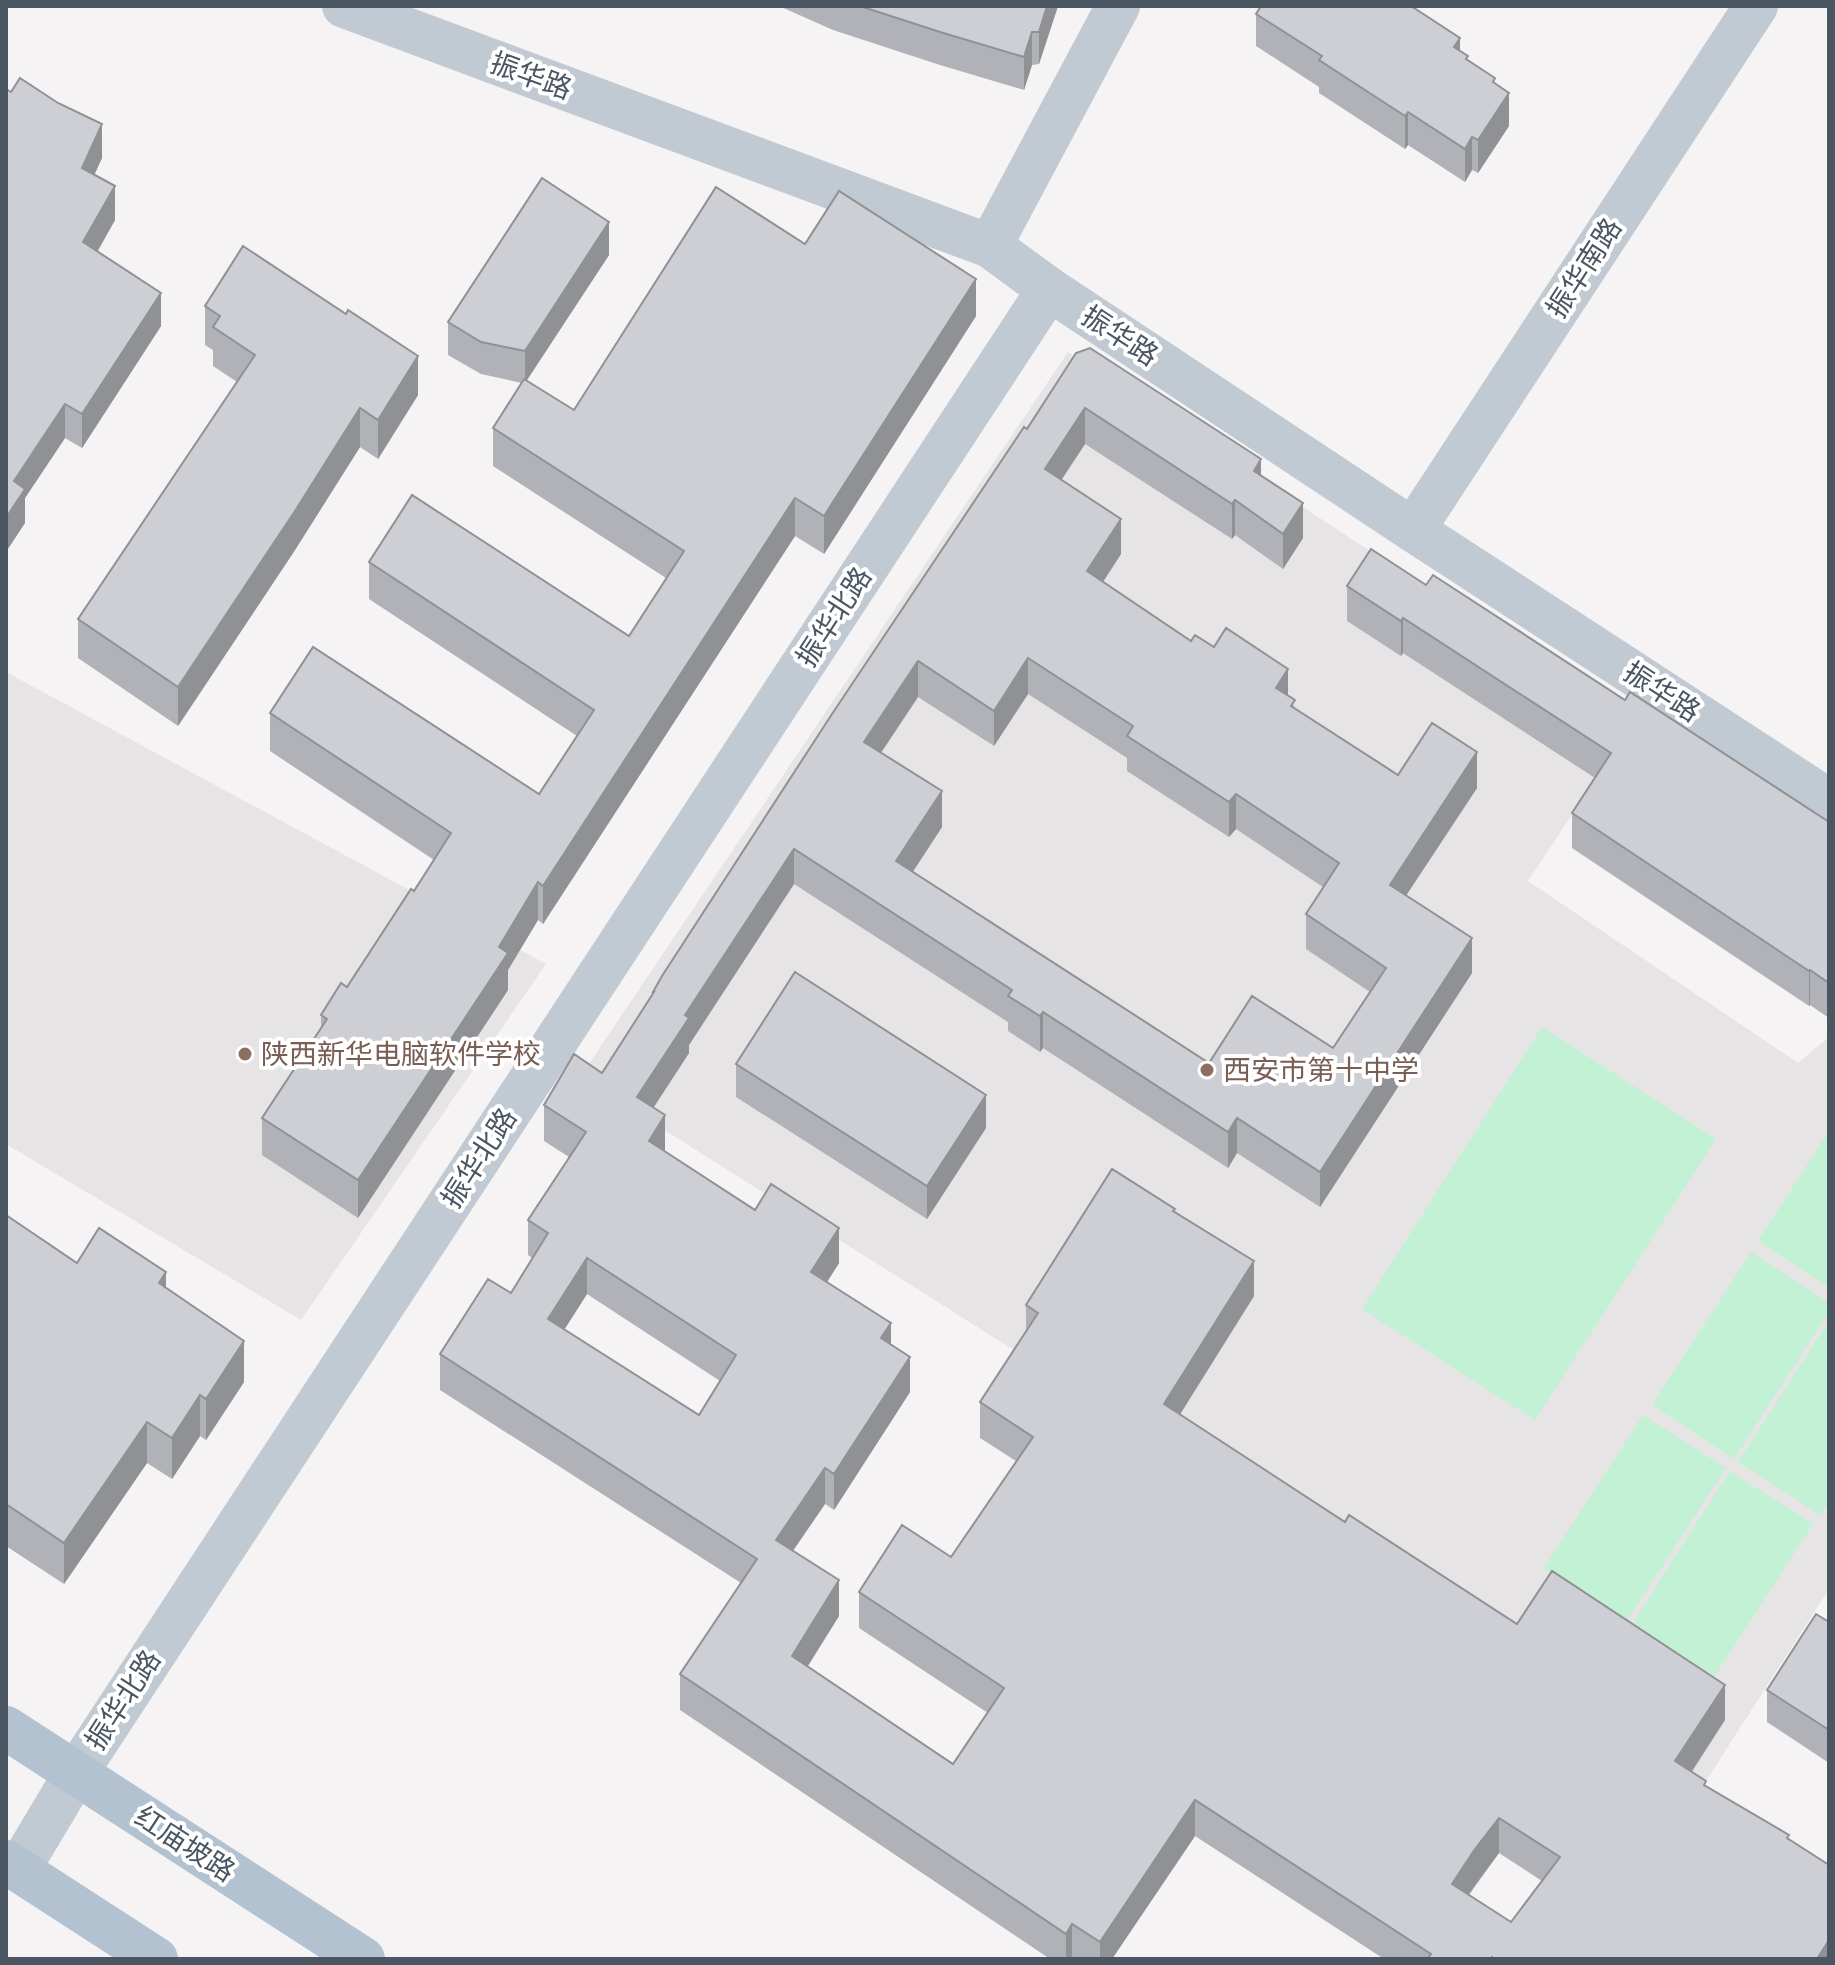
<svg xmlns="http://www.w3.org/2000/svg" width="1835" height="1965" viewBox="0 0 1835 1965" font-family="Roboto,'Noto Sans SC',sans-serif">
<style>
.education{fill:#e6e4e5}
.green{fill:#c3f1d5}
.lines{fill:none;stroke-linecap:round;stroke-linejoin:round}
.minor{stroke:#c1cad2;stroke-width:44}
.major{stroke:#b3c2d1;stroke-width:44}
.wall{fill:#b0b2b7;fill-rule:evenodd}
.shaded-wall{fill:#909195}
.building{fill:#cdcfd5;stroke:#909195;stroke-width:2;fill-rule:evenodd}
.education-dot{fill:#8d6e63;stroke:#fff;stroke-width:3}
.labels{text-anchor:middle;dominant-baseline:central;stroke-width:8;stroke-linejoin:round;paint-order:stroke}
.street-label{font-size:28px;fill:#4a5661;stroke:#fff}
.education-label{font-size:28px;fill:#785e54;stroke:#fff;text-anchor:start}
</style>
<rect width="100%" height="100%" fill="#f5f3f3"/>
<g class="education">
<polygon points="1068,352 1632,724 1528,881 1798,1063 1829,1037 1829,1589 1704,1784 580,1077"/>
<polygon points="6,672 546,964 301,1320 6,1144"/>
</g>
<g class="green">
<polygon points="1542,1027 1716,1139 1535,1420 1362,1309"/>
<polygon points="1829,1131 1829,1287 1758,1241"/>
<polygon points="1751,1252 1829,1303 1829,1312 1734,1459 1652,1405"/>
<polygon points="1829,1321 1829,1502 1820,1515 1738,1462"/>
<polygon points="1643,1415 1726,1468 1626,1622 1544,1568"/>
<polygon points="1730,1471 1813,1524 1714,1677 1632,1624"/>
</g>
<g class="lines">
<g class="minor">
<polyline points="344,6 990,246 1049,289 1413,530 1829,801"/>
<polyline points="990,246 1118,6"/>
<polyline points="1413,530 1756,6"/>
<polyline points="18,1870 76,1773 1049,289"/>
</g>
<g class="major">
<polyline points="6,1728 363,1959"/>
<polyline points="6,1862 156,1959"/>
</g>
</g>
<g class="wall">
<polygon points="779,6 1058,6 1039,64 1032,65 1024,90 940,65 833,30"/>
<polygon points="1256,14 1468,61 1495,84 1509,126 1478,173 1472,170 1465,182 1408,145 1405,149 1319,93 1319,87 1256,46"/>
<polygon points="11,92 102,158 94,174 115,220 98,251 161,326 82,448 65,438 25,498 25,523"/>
<polygon points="805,244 976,316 824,554 795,536 543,924 538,920 508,970 508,990 358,1218 262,1155 262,1118 321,1028 321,1015 347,987 434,860 270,751 270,713 539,794 577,736 369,599 369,562 629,636 666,578 493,466 493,428 522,383 481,374 448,355 448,322 609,255 527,380 574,410"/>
<polygon points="205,306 418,395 378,459 360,447 295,550 178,726 78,658 78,619 237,382 213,366 213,350 205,345"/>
<path d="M1076 353 1261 476 1303 538 1283 569 1235 535 1232 539 1085 444 1061 480 1121 554 1103 582 1191 641 1288 695 1295 708 1398 775 1477 788 1406 895 1472 973 1320 1207 1237 1153 1228 1168 1043 1048 1040 1052 1008 1031V1022L794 884 689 1045V1053L653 1108 665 1151 839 1263 827 1282 891 1344 910 1392 834 1510 825 1504 793 1551 839 1616 808 1666 953 1764 988 1713 859 1628V1592L951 1557 1016 1461 980 1438V1402L1026 1332V1305L1175 1212 1254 1296 1180 1414 1345 1522 1517 1624 1725 1720 1692 1772 1706 1786 1789 1839 1829 1959H1384L1195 1836 1112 1959H1050L680 1710V1674L741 1583 440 1390V1354L511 1293 532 1258 528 1255V1220L569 1157 544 1141V1105L602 1073 653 995V992ZM1028 694 1127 758V771L1229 837 1236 829 1323 887 1306 914V949L1370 992 1333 1048 1209 1063 913 872 942 827 881 753 918 697 994 746ZM587 1294 720 1381 699 1415 564 1330ZM1499 1853 1542 1881 1511 1922 1469 1895Z"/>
<polygon points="1426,585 1625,700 1829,822 1829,1018 1810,1005 1809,1006 1572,848 1572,813 1595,778 1403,653 1401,656 1347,621 1347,586"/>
<polygon points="736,1064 986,1128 927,1219 736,1097"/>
<polygon points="6,1215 77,1263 166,1288 244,1382 206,1440 200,1436 172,1479 147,1463 64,1584 6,1546"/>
<polygon points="1829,1622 1829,1763 1767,1722 1767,1690"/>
</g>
<g class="shaded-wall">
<polygon points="1047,6 1058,6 1039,64 1039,32"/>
<polygon points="1032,32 1032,65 1024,90 1024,57"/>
<polygon points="1460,38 1460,71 1454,47"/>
<polygon points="1509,93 1509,126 1478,173 1478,140"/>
<polygon points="1408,112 1408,145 1405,149 1405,116"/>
<polygon points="102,124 102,158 82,202 82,168"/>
<polygon points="1472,137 1472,170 1465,182 1465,149"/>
<polygon points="115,186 115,220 83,276 83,242"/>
<polygon points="609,222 609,255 525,383 525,351"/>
<polygon points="976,279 976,316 824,554 824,516"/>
<polygon points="161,293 161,326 82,448 82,414"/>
<polygon points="418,356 418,395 378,459 378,420"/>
<polygon points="65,404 65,438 25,498 25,523 6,552 6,518 14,481"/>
<polygon points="360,408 360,447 295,550 178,726 178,687"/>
<polygon points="1085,408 1085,444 1045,505 1045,469"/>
<polygon points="1261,459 1261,495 1254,471"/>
<polygon points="795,498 795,536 543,924 543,886"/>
<polygon points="1235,500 1235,535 1232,539 1232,504"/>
<polygon points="1303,503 1303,538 1283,569 1283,534"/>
<polygon points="1121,519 1121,554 1087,606 1087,571"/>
<polygon points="1403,618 1403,653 1401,656 1401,621"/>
<polygon points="1028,658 1028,694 994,746 994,711"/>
<polygon points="918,661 918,697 864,778 864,742"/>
<polygon points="1288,669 1288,704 1276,688"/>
<polygon points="1477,752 1477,788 1390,920 1390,885"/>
<polygon points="942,791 942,827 896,897 896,861"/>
<polygon points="1236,794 1236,829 1229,837 1229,802"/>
<polygon points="794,849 794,884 689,1045 689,1053 637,1133 637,1097 685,1015"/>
<polygon points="538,882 538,920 508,970 508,990 358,1218 358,1180"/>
<polygon points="1472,938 1472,973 1320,1207 1320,1172"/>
<polygon points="1810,970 1810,1005 1809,1006 1809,971"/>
<polygon points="1043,1012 1043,1048 1040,1052 1040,1016"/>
<polygon points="986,1095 986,1128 927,1219 927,1186"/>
<polygon points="665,1115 665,1151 649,1141"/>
<polygon points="1237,1118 1237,1153 1228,1168 1228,1132"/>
<polygon points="839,1228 839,1263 811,1307 811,1272"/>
<polygon points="587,1258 587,1294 548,1355 548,1319"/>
<polygon points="1254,1261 1254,1296 1164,1440 1164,1404"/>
<polygon points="166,1272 166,1313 159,1283"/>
<polygon points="891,1323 891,1359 881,1338"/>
<polygon points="244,1341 244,1382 206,1440 206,1399"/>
<polygon points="910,1357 910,1392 834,1510 834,1474"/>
<polygon points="200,1395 200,1436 172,1479 172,1438"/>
<polygon points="147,1422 147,1463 64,1584 64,1543"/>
<polygon points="825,1468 825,1504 776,1575 776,1540"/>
<polygon points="839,1580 839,1616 792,1691 792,1656"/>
<polygon points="1725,1685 1725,1720 1675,1796 1675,1761"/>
<polygon points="1195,1800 1195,1836 1112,1959 1100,1959 1100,1942"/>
<polygon points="1499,1818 1499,1853 1475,1885 1452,1920 1452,1884 1475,1849"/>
<polygon points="1072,1924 1072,1959 1066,1959 1066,1934"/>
<polygon points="1829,1940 1829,1959 1817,1959"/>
</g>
<g class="building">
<polygon points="860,6 1047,6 1039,32 1032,32 1024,57 940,32"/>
<polygon points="1261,6 1411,6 1460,38 1454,47 1468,56 1466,59 1495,78 1493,82 1509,93 1478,140 1472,137 1465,149 1408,112 1405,116 1319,60 1322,56 1256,14"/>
<polygon points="20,78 58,103 102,124 82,168 115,186 83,242 161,293 82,414 65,404 14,481 25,489 6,518 6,89 11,92"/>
<polygon points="542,178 609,222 525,351 481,342 448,322"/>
<polygon points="716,187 805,244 839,191 976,279 824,516 795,498 543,886 538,882 499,947 508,953 358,1180 262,1118 327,1019 321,1015 341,983 347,987 411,889 414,891 451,833 270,713 313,647 539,794 594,710 369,562 412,495 629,636 684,551 493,428 524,379 574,410"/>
<polygon points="243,246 346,314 348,310 418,356 378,420 360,408 295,511 178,687 78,619 255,355 213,327 220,316 205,306"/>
<path d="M1090 348 1261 459 1254 471 1303 503 1283 534 1235 500 1232 504 1085 408 1045 469 1121 519 1087 571 1191 641 1195 635 1214 647 1226 628 1288 669 1276 688 1295 700 1291 706 1398 775 1432 723 1477 752 1390 885 1472 938 1320 1172 1237 1118 1228 1132 1043 1012 1040 1016 1008 996 1012 990 794 849 685 1015 689 1018 637 1097 665 1115 649 1141 755 1210 771 1184 839 1228 811 1272 891 1323 881 1338 910 1357 834 1474 825 1468 776 1540 839 1580 792 1656 953 1764 1004 1688 859 1592 902 1525 951 1557 1033 1437 980 1402 1038 1313 1026 1305 1112 1169 1175 1209 1173 1211 1254 1261 1164 1404 1345 1522 1349 1515 1517 1624 1552 1571 1725 1685 1675 1761 1706 1781 1704 1785 1789 1835 1787 1838 1829 1865V1940L1817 1959H1495L1492 1957 1491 1959H1427L1431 1954 1195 1800 1100 1942 1072 1924 1066 1934 680 1674 757 1559 440 1354 488 1279 511 1293 548 1233 528 1220 586 1132 544 1105 574 1054 602 1073 654 992H653L662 976 832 714 1024 427 1027 429 1076 353ZM1028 658 1133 726 1127 736 1229 802 1236 794 1339 863 1306 914 1386 968 1333 1048 1252 996 1209 1063 896 861 942 791 864 742 918 661 994 711ZM587 1258 736 1355 699 1415 548 1319ZM1499 1818 1560 1857 1511 1922 1452 1884 1475 1849Z"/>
<polygon points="1371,549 1426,585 1433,575 1625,700 1630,692 1829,822 1829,983 1810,970 1809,971 1572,813 1611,753 1403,618 1401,621 1347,586"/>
<polygon points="795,972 986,1095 927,1186 736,1064"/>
<polygon points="6,1215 77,1263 99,1228 166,1272 159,1283 244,1341 206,1399 200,1395 172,1438 147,1422 64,1543 6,1504"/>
<polygon points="1816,1614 1829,1622 1829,1730 1767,1690"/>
</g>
<g class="education-dot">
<circle cx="245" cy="1054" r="8"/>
<circle cx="1207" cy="1070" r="8"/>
</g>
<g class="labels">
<g class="street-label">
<text transform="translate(531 76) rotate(20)">振华路</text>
<text transform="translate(1584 268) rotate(-57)">振华南路</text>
<text transform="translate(1120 336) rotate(33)">振华路</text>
<text transform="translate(834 617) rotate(-57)">振华北路</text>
<text transform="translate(1662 692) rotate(33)">振华路</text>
<text transform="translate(479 1158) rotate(-57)">振华北路</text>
<text transform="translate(123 1700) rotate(-57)">振华北路</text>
<text transform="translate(185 1844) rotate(33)">红庙坡路</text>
</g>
<g class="education-label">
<text x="261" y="1054">陕西新华电脑软件学校</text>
<text x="1223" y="1070">西安市第十中学</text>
</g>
</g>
<rect width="1835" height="1965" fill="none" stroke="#4a5661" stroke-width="16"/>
</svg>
